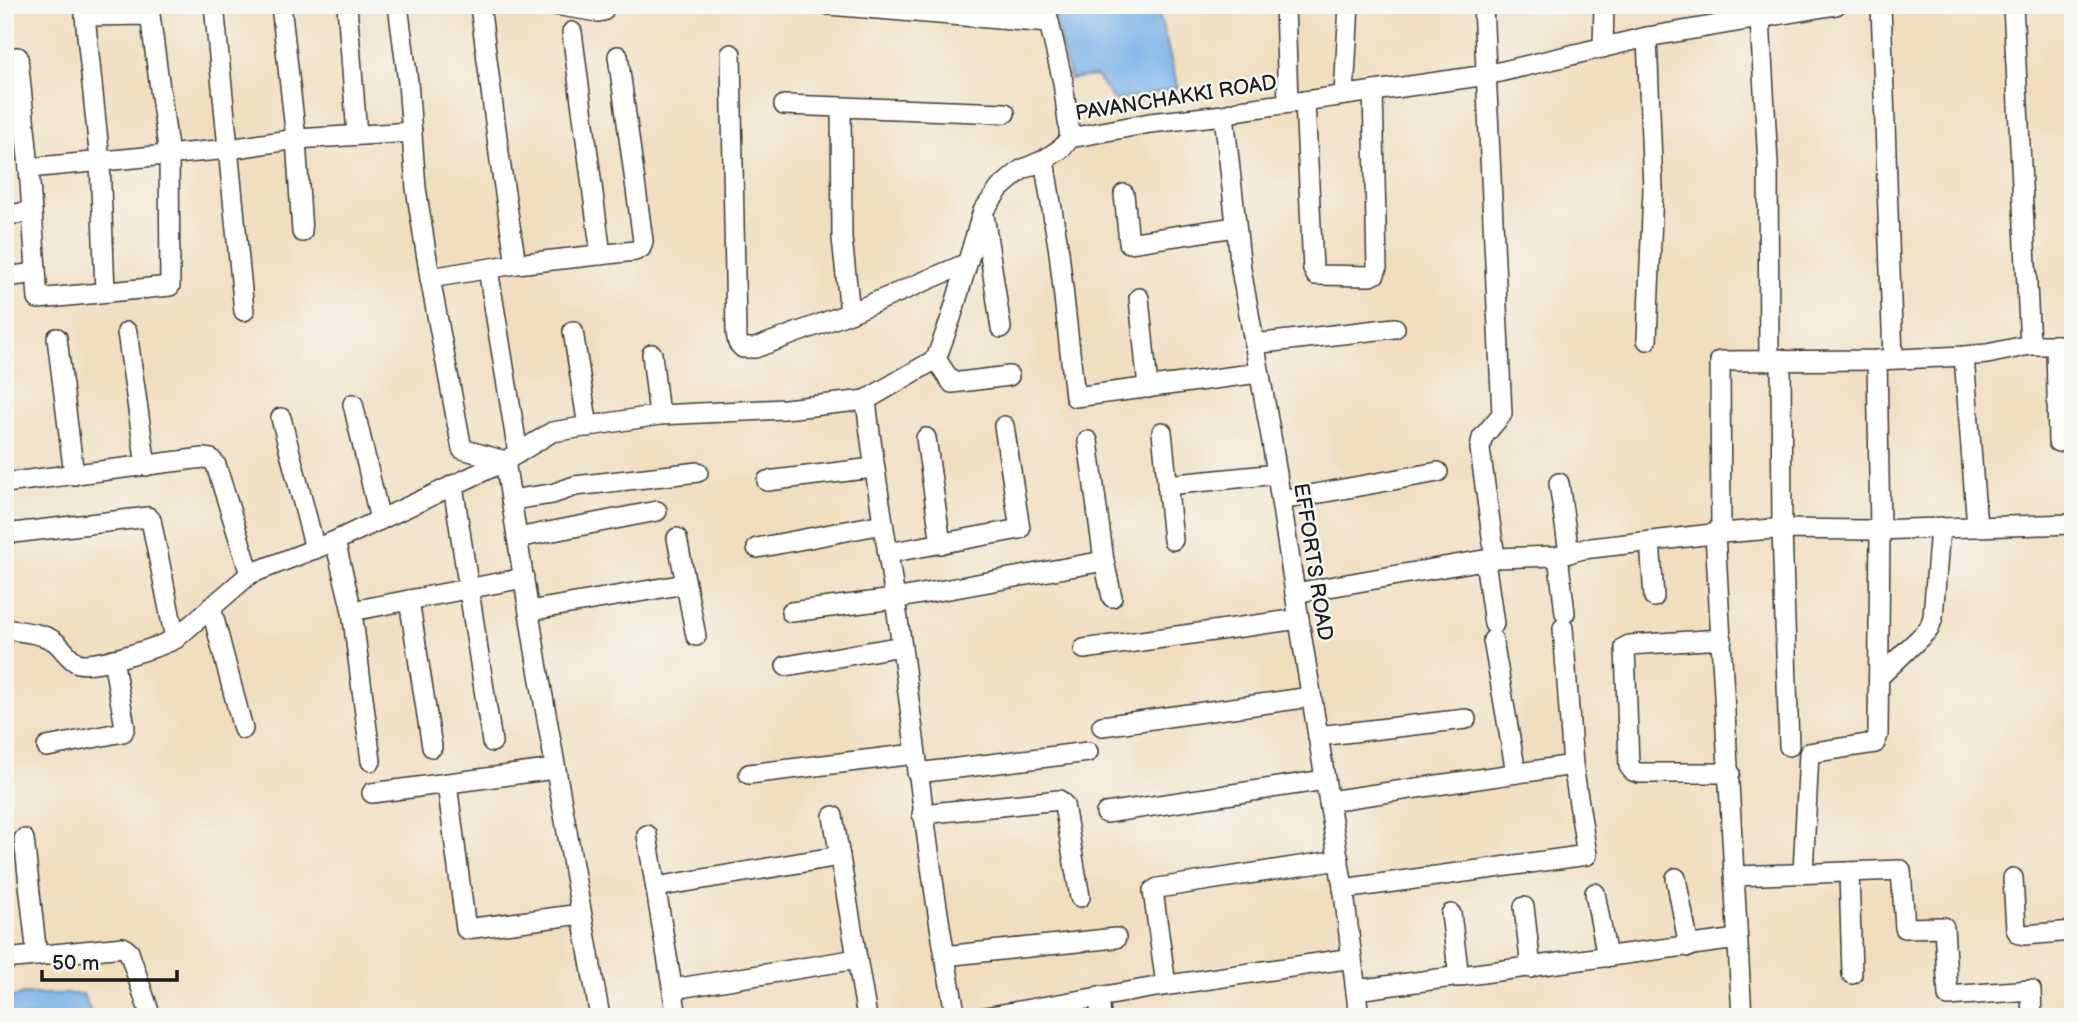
<svg xmlns="http://www.w3.org/2000/svg" width="2078" height="1022" viewBox="0 0 2078 1022" font-family="'Balsamiq Sans',sans-serif">
<style>
.water{fill:#79b2e9;stroke:#4a6782;stroke-width:2}
.lines{fill:none;stroke-linecap:round;stroke-linejoin:round}
.minor-casing{stroke:#3c3934;stroke-width:22}
.minor{stroke:#fff;stroke-width:19}
.labels{text-anchor:middle;dominant-baseline:central;stroke-width:5;stroke-linejoin:round;paint-order:stroke}
.street-label{font-size:21px;fill:#1c1c1c;stroke:#f6f6f2}
</style>
<rect width="100%" height="100%" fill="#f6f6f2"/>
<filter id="ink" filterUnits="userSpaceOnUse"><feTurbulence type="fractalNoise" baseFrequency=".0143" numOctaves="2"/><feDisplacementMap in="SourceGraphic" scale="14" xChannelSelector="R" yChannelSelector="G"/><feConvolveMatrix kernelMatrix="1 2 1 2 8 2 1 2 1" color-interpolation-filters="sRGB"/></filter>
<filter id="wash" filterUnits="userSpaceOnUse"><feTurbulence type="fractalNoise" baseFrequency=".00686" numOctaves="4" result="noise"/><feDisplacementMap in="SourceGraphic" scale="28" xChannelSelector="R" yChannelSelector="G"/><feGaussianBlur stdDeviation="1.57" result="paint"/><feColorMatrix in="noise" values="0 0 0 0 0 0 0 0 0 0 0 0 0 0 0 0 0 1.4 0 .05"/><feComposite in="paint" operator="in"/></filter>
<g filter="url(#wash)">
<rect width="100%" height="100%" fill="#f1debf"/>
<g class="water">
<polygon points="1051,5 1157,5 1178,88 1114,101 1096,76 1070,79"/>
<polygon points="23,994 83,994 93,1017 5,1017 5,1000"/>
</g>
</g>
<g filter="url(#ink)">
<g class="lines">
<defs>
<g id="minor">
<polyline points="214,5 244,311"/>
<polyline points="281,5 296,139 302,232"/>
<polyline points="347,5 357,135"/>
<polyline points="398,5 408,82 416,188 430,278 462,449 505,461"/>
<polyline points="480,5 500,161 516,264"/>
<polyline points="555,5 598,12 603,11 605,5"/>
<polyline points="829,5 1049,23"/>
<polyline points="1045,5 1063,82 1070,138"/>
<polyline points="1285,5 1288,103"/>
<polyline points="1483,5 1502,414 1482,438 1480,449 1495,558"/>
<polyline points="1881,5 1893,359"/>
<polyline points="2013,5 2030,345"/>
<polyline points="1760,19 1768,164 1769,360"/>
<polyline points="572,32 601,255"/>
<polyline points="1603,48 1604,5"/>
<polyline points="731,54 736,333 738,343 743,348 755,348 850,313"/>
<polyline points="5,58 18,57 29,168 229,149 296,139 412,132"/>
<polyline points="1344,95 1349,5"/>
<polyline points="1305,101 1313,269 1316,275 1370,276 1375,274 1377,268 1373,91"/>
<polyline points="784,105 841,107"/>
<polyline points="1224,115 1241,269 1272,442 1302,639 1344,893 1359,1017"/>
<polyline points="1044,160 1059,252 1075,397 1259,373"/>
<polyline points="29,168 38,299 170,286 169,155 150,15 85,16 100,161 105,292"/>
<polyline points="1124,194 1129,243 1235,227"/>
<polyline points="5,215 32,212"/>
<polyline points="984,215 1001,328"/>
<polyline points="965,264 850,313 842,238 841,107 1005,113"/>
<polyline points="488,269 518,453"/>
<polyline points="5,277 36,273"/>
<polyline points="430,278 516,264 635,251 641,248 643,241 618,56"/>
<polyline points="1139,298 1148,388"/>
<polyline points="573,331 588,427"/>
<polyline points="127,332 146,466"/>
<polyline points="57,338 74,475"/>
<polyline points="1647,340 1653,189 1647,37"/>
<polyline points="1254,344 1395,328"/>
<polyline points="2056,345 2058,442"/>
<polyline points="652,354 659,415"/>
<polyline points="1964,356 1977,527"/>
<polyline points="936,359 952,383 1009,376"/>
<polyline points="1781,359 1782,529 1789,746"/>
<path d="M866 400C875 483 891 565 902 648 919 771 932 895 956 1017"/>
<polyline points="353,404 380,520"/>
<polyline points="281,418 315,549"/>
<polyline points="1162,432 1173,540"/>
<polyline points="926,438 941,544"/>
<polyline points="1088,441 1104,561 1112,597"/>
<polyline points="505,461 537,663 600,1017"/>
<polyline points="767,481 873,468"/>
<polyline points="5,483 203,458 211,459 216,465 250,574"/>
<polyline points="1559,483 1569,553"/>
<polyline points="453,485 492,742"/>
<polyline points="1167,485 1277,474"/>
<polyline points="511,500 552,494 575,486 698,472"/>
<polyline points="1281,500 1438,472"/>
<polyline points="1715,533 1742,1017"/>
<polyline points="1721,533 1720,361 1877,360 1964,356 1987,354 2030,345 2073,345"/>
<polyline points="5,534 148,517 151,520 175,639"/>
<polyline points="517,538 657,511"/>
<polyline points="677,538 696,636"/>
<polyline points="1650,541 1654,597"/>
<polyline points="757,548 883,524"/>
<polyline points="888,553 1020,529 1004,426"/>
<polyline points="1558,556 1565,613"/>
<polyline points="1485,560 1494,624"/>
<polyline points="524,578 352,611 335,541 505,461 552,432 659,415 785,409 866,400 936,359 951,318 983,211 1000,188 1021,170 1044,160 1062,148 1070,138 1150,123 1224,115 1241,110 1487,75 1647,37 1836,5"/>
<polyline points="1295,593 1495,558 1558,556 1583,549 1721,533 1773,529 1872,530 2073,524"/>
<polyline points="409,600 432,747"/>
<polyline points="211,607 243,729"/>
<polyline points="352,611 371,761"/>
<polyline points="529,611 685,584"/>
<polyline points="791,612 894,599 1104,561"/>
<polyline points="1563,628 1573,765"/>
<path d="M5 629C20 632 41 632 54 641 63 647 68 659 78 663 94 668 159 647 175 639L250 574 335 541"/>
<polyline points="1722,639 1629,645 1625,647 1629,766 1633,771 1639,773 1730,773"/>
<polyline points="1493,640 1516,773"/>
<polyline points="1084,649 1299,619"/>
<polyline points="786,666 902,646"/>
<polyline points="1879,677 1929,629 1933,617 1940,527"/>
<polyline points="1102,726 1311,697"/>
<polyline points="1318,736 1466,719"/>
<polyline points="47,747 123,732 125,727 113,659"/>
<polyline points="917,773 1088,752"/>
<polyline points="749,774 915,754"/>
<polyline points="447,784 466,929 581,914"/>
<polyline points="372,793 555,769"/>
<polyline points="1329,801 1573,765 1587,855 1343,889"/>
<polyline points="1106,813 1325,780"/>
<polyline points="922,814 1059,800 1064,805 1080,897"/>
<polyline points="833,816 867,1017"/>
<polyline points="647,835 677,1017"/>
<polyline points="24,839 37,956"/>
<polyline points="1849,872 1852,974"/>
<polyline points="1803,873 1809,753 1875,743 1878,735 1880,530 1877,360"/>
<polyline points="1735,876 1901,870 1905,928 1944,927 1948,996 2031,990 2032,1017"/>
<polyline points="1676,878 1689,947"/>
<polyline points="2013,878 2016,929 2019,934 2025,935 2073,931"/>
<polyline points="656,887 840,856"/>
<polyline points="1595,893 1607,957"/>
<polyline points="1524,907 1531,968"/>
<polyline points="1451,914 1459,977"/>
<polyline points="944,956 1116,938"/>
<polyline points="5,959 123,947 129,952 151,1017"/>
<polyline points="1166,985 1153,891 1158,888 1339,860"/>
<polyline points="673,989 857,959"/>
<polyline points="1356,990 1737,939"/>
<polyline points="1099,996 1101,1017"/>
<polyline points="985,1017 1156,987 1352,958"/>
</g>
</defs>
<use href="#minor" class="minor-casing"/>
<use href="#minor" class="minor"/>
</g>
</g>
<g class="labels">
<g class="street-label">
<text transform="translate(1176 98) rotate(-9)">PAVANCHAKKI ROAD</text>
<text transform="translate(1313 562) rotate(81)">EFFORTS ROAD</text>
</g>
</g>
<rect width="2078" height="1022" fill="none" stroke="#f6f6f2" stroke-width="28"/>
<path d="M42 970v10h135v-10" fill="none" stroke="#1c1c1c" stroke-width="3.5"/>
<text x="52" y="970" font-size="21" fill="#1c1c1c" stroke="#f6f6f2" stroke-width="5" paint-order="stroke">50 m</text>
</svg>
